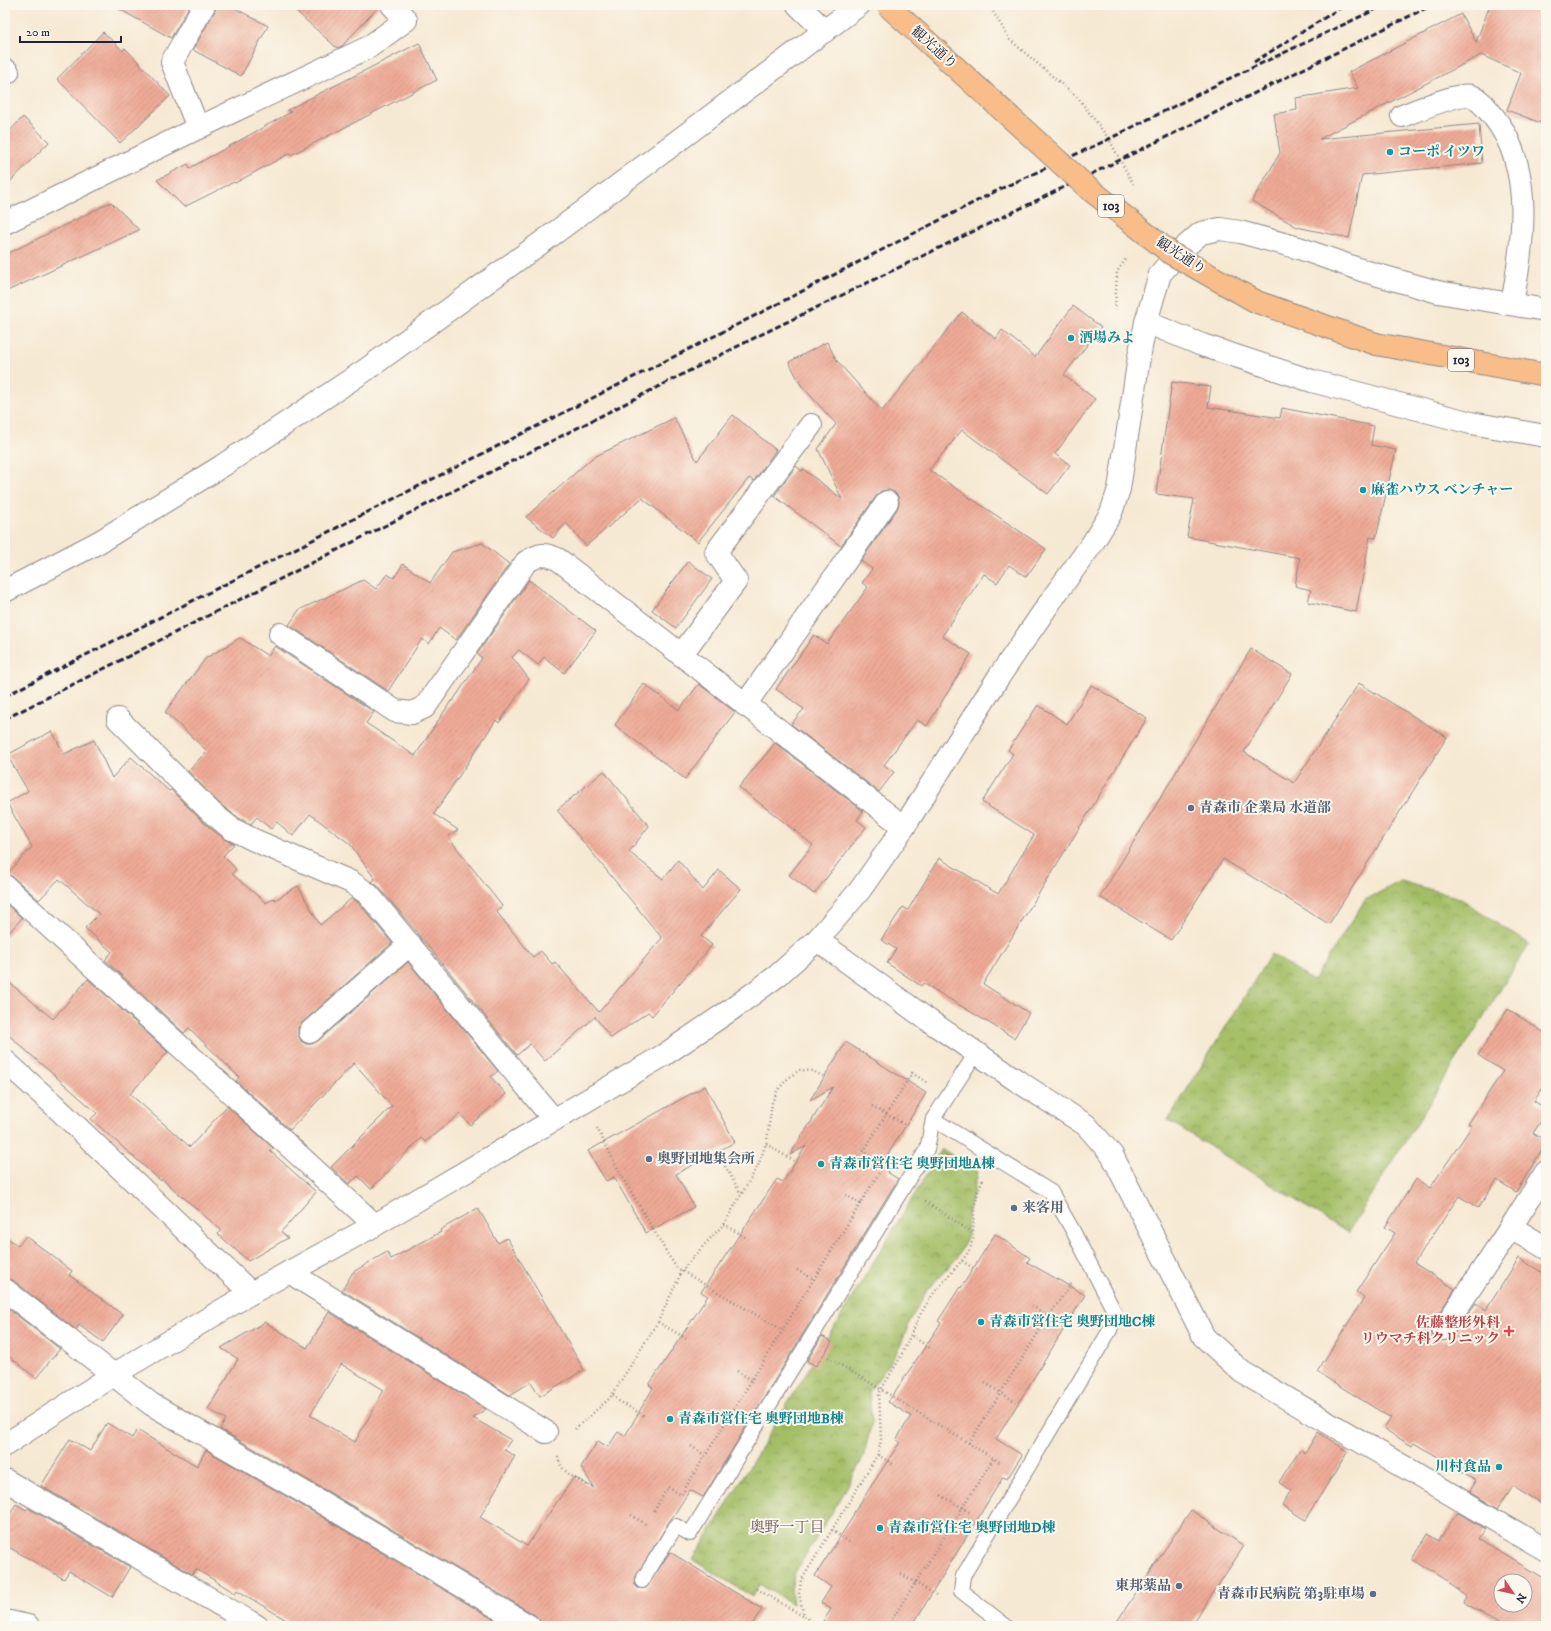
<svg xmlns="http://www.w3.org/2000/svg" width="1551" height="1631" viewBox="0 0 1551 1631" font-family="'IM FELL DW Pica','Noto Serif JP',serif">
<style>
.park{fill:url(#park-crowns);stroke:#627050}
.building{fill:url(#building-hatch);fill-rule:evenodd}
.lines{fill:none;stroke-linecap:round;stroke-linejoin:round}
.service-casing{stroke:#8c8687;stroke-width:16}
.minor-casing{stroke:#8c8687;stroke-width:24}
.tertiary-casing{stroke:#8c8687;stroke-width:24}
.trunk-casing{stroke:#8c8687;stroke-width:24}
.path{stroke:#8c8687;stroke-width:2.5;stroke-dasharray:1 3;stroke-linecap:butt}
.service{stroke:#fff;stroke-width:14}
.minor{stroke:#fff;stroke-width:22}
.tertiary{stroke:#fff;stroke-width:22}
.trunk{stroke:#f8bd88;stroke-width:22}
.rail{stroke:#22223b;stroke-width:3;stroke-dasharray:6 3;stroke-linecap:butt}
.trunk-bridge-casing{stroke:#8c8687;stroke-width:24;stroke-linecap:butt}
.trunk-bridge{stroke:#f8bd88;stroke-width:22}
.culture-dot{fill:#0f9aa8;stroke:#fbf7ec;stroke-width:1.5}
.service-dot{fill:#5c6f8a;stroke:#fbf7ec;stroke-width:1.5}
.health-dot{fill:#e0444e;stroke:#fbf7ec;stroke-width:1.5}
.labels{text-anchor:middle;dominant-baseline:central;stroke-width:4;stroke-linejoin:round;paint-order:stroke}
.shield{fill:#fbf7ec;stroke:#636270;stroke-width:1}
.shield-label{font-size:13px;font-weight:bold;fill:#22223b}
.street-label{font-size:14px;fill:#22223b;stroke:#fbf7ec}
.culture-label{font-size:14px;font-weight:bold;fill:#0d838f;stroke:#fbf7ec;text-anchor:start}
.service-label{font-size:14px;font-weight:bold;fill:#4e5e75;stroke:#fbf7ec;text-anchor:start}
.health-label{font-size:14px;font-weight:bold;fill:#be3a42;stroke:#fbf7ec;text-anchor:end}
.neighbourhood-label{font-size:15px;fill:#69525b;stroke:#fbf7ec}
</style>
<defs>
<pattern id="park-crowns" width="20" height="18" patternUnits="userSpaceOnUse"><rect width="20" height="18" fill="#a3be65"/><path d="M2 6a3 3 0 1 1 6 0M12 15a3 3 0 1 1 6 0" fill="none" stroke="#849a54"/></pattern>
<pattern id="building-hatch" width="6" height="6" patternUnits="userSpaceOnUse"><rect width="6" height="6" fill="#eeaa96"/><path d="M-1 1l2-2M0 6l6-6M5 7l2-2" fill="none" stroke="#cc9282"/></pattern>
</defs>
<rect width="100%" height="100%" fill="#fbf7ec"/>
<filter id="ink" filterUnits="userSpaceOnUse"><feTurbulence type="fractalNoise" baseFrequency=".025" numOctaves="2"/><feDisplacementMap in="SourceGraphic" scale="8" xChannelSelector="R" yChannelSelector="G"/><feConvolveMatrix kernelMatrix="1 2 1 2 8 2 1 2 1" color-interpolation-filters="sRGB"/></filter>
<filter id="wash" filterUnits="userSpaceOnUse"><feTurbulence type="fractalNoise" baseFrequency=".012" numOctaves="4" result="noise"/><feDisplacementMap in="SourceGraphic" scale="16" xChannelSelector="R" yChannelSelector="G"/><feGaussianBlur stdDeviation="0.9" result="paint"/><feColorMatrix in="noise" values="0 0 0 0 0 0 0 0 0 0 0 0 0 0 0 0 0 1.4 0 .05"/><feComposite in="paint" operator="in"/></filter>
<g filter="url(#wash)">
<rect width="100%" height="100%" fill="#f6e9d3"/>
<g class="park">
<polygon points="1401,881 1460,898 1529,944 1348,1233 1168,1120 1271,954 1313,981 1365,900"/>
<polygon points="942,1149 978,1172 968,1215 967,1237 957,1258 927,1290 910,1321 904,1337 895,1355 869,1392 872,1422 863,1458 841,1498 794,1574 791,1590 793,1604 759,1584 753,1597 693,1560"/>
</g>
<g id="blocks">
<g class="building">
<polygon points="112,5 190,5 171,38"/>
<polygon points="216,5 229,5 268,26 241,76 193,50 215,11"/>
<polygon points="289,5 380,5 342,46 337,48"/>
<polygon points="1490,5 1546,5 1546,125 1507,110 1521,73 1481,55 1319,139 1479,124 1482,163 1362,175 1349,238 1297,227 1252,201 1280,153 1274,114 1297,110 1296,98 1358,88 1349,72 1461,14 1476,42"/>
<polygon points="103,32 123,51 125,48 170,96 120,143 57,79"/>
<polygon points="419,43 437,80 291,155 290,153 235,183 234,182 184,207 157,180 188,164 190,168 291,112 287,110"/>
<polygon points="23,117 49,142 5,187 5,136"/>
<polygon points="111,202 139,230 5,292 5,255"/>
<polygon points="1073,306 1101,327 1064,375 1095,399 1055,454 1070,465 1048,494 962,430 929,470 1046,549 1026,577 1009,565 997,583 984,574 942,636 971,654 927,726 917,720 884,765 894,772 879,792 791,724 804,709 776,689 814,635 827,644 868,587 862,583 872,569 861,561 897,509 899,503 898,496 894,492 888,490 881,491 877,495 841,546 774,496 796,466 802,471 803,469 842,499 818,449 836,424 801,385 789,362 827,342 837,361 882,411 962,312 996,339 1002,330 1035,357"/>
<polygon points="1172,382 1211,387 1208,407 1280,418 1282,408 1374,426 1371,445 1396,450 1376,538 1370,537 1356,612 1308,602 1311,590 1295,586 1300,558 1187,537 1194,499 1156,494"/>
<polygon points="733,415 776,450 754,481 749,478 698,542 642,498 586,546 566,523 553,538 526,517 592,458 674,418 697,461"/>
<polygon points="482,543 509,564 456,640 439,628 429,644 422,639 388,691 289,625 299,610 363,580 376,589 387,574 394,578 403,564 430,583 452,552"/>
<polygon points="688,561 712,579 676,628 652,610"/>
<polygon points="529,580 596,631 564,673 544,657 538,665 519,650 512,657 529,679 499,723 496,720 434,814 458,830 448,837 502,906 496,911 533,957 541,951 552,964 555,962 599,1012 662,938 557,810 604,771 649,826 629,852 663,879 678,860 703,890 719,870 741,889 701,936 712,945 652,1016 648,1012 611,1038 595,1017 596,1016 545,1061 530,1044 517,1055 420,936 378,886 372,882 375,879 350,844 310,814 293,836 277,822 271,829 257,817 251,824 239,818 220,804 188,771 207,751 165,712 206,658 240,638 268,656 275,646 374,712 366,723 415,756 451,701 452,702 482,658 477,654"/>
<polygon points="1251,649 1292,674 1244,752 1294,783 1359,683 1447,737 1329,924 1223,859 1171,940 1100,897"/>
<polygon points="644,684 679,710 699,684 735,712 685,779 615,725"/>
<polygon points="1091,685 1147,718 983,984 1029,1013 1014,1038 923,983 921,986 887,963 896,949 881,940 903,907 908,910 939,858 998,894 1034,835 982,802 1013,754 1008,750 1038,705 1067,724"/>
<polygon points="52,731 64,754 94,740 112,778 131,757 169,791 171,790 204,823 224,839 234,844 223,856 236,869 232,874 266,903 274,898 275,900 298,886 320,925 352,898 359,903 392,943 302,1023 298,1028 298,1034 301,1041 306,1044 312,1044 318,1041 408,962 498,1071 491,1077 506,1094 470,1125 460,1114 425,1142 421,1138 371,1189 358,1176 349,1184 331,1167 392,1106 354,1063 290,1130 236,1081 239,1077 189,1028 184,1033 105,960 112,952 85,928 99,914 59,879 39,900 13,877 7,874 32,847 7,803 28,791 7,755"/>
<polygon points="775,743 863,811 857,820 866,827 814,894 789,875 813,845 739,787"/>
<polygon points="5,903 22,918 5,937"/>
<polygon points="5,979 53,1019 88,979 168,1052 130,1094 190,1147 227,1106 273,1148 270,1151 316,1192 281,1232 288,1238 248,1261 218,1234 221,1230 162,1179 161,1181 91,1119 97,1113 5,1032"/>
<polygon points="1508,1009 1546,1034 1546,1083 1534,1101 1546,1109 1546,1114 1533,1133 1546,1141 1546,1143 1516,1192 1497,1180 1478,1208 1459,1196 1414,1263 1455,1289 1433,1322 1431,1328 1432,1335 1436,1339 1442,1341 1448,1340 1453,1336 1476,1303 1486,1310 1519,1258 1546,1275 1546,1507 1512,1486 1498,1508 1470,1491 1476,1481 1414,1443 1412,1446 1384,1429 1391,1418 1317,1372 1364,1298 1356,1292 1395,1233 1385,1227 1416,1179 1430,1188 1472,1126 1468,1124 1503,1071 1478,1055"/>
<path d="M846 1042 926 1093 885 1159 892 1164 887 1172 898 1179 703 1497 690 1490 672 1518 669 1522 634 1580 635 1585 638 1588H646L670 1552 762 1609 751 1626H541L540 1620 535 1615 339 1498 220 1429 226 1419 208 1409 238 1359 221 1348 265 1322 307 1348 329 1312 486 1409 473 1418 511 1440 504 1450 515 1456 480 1517 527 1546 574 1477 594 1488 581 1467 598 1441 608 1447 618 1432 625 1436 653 1388 649 1385 708 1296 701 1292 777 1179 783 1182 806 1146 790 1155 833 1087 810 1100ZM341 1364 384 1390 355 1442 310 1415Z"/>
<polygon points="705,1086 735,1142 676,1174 694,1207 646,1233 614,1177 606,1181 588,1151"/>
<polygon points="478,1208 498,1243 507,1238 584,1370 540,1396 531,1382 510,1395 342,1290 353,1272 387,1252 391,1259 441,1232 440,1230"/>
<polygon points="995,1234 1030,1258 1027,1262 1085,1295 996,1439 1022,1455 1007,1479 1003,1477 912,1626 820,1626 831,1609 821,1603 831,1587 815,1576 854,1515 853,1514 900,1442 896,1440 911,1416 888,1402 941,1323 938,1321 960,1287 961,1288"/>
<polygon points="5,1236 18,1246 26,1236 72,1271 69,1275 123,1315 103,1342 79,1325 76,1330 13,1280 5,1278"/>
<polygon points="5,1306 60,1349 36,1378 5,1353"/>
<polygon points="822,1336 832,1342 816,1366 807,1361"/>
<polygon points="107,1423 132,1438 137,1430 197,1466 206,1450 327,1520 505,1626 296,1626 237,1590 235,1593 196,1569 192,1574 41,1486 70,1439 90,1451"/>
<polygon points="1318,1432 1348,1451 1305,1520 1282,1505 1291,1490 1279,1482 1300,1449 1305,1453"/>
<polygon points="16,1504 26,1510 28,1508 130,1567 112,1597 69,1571 64,1579 5,1545 5,1523"/>
<polygon points="1191,1510 1244,1546 1191,1626 1114,1626"/>
<path d="M1457 1512 1485 1529 1479 1539 1546 1580V1626H1507L1464 1601 1468 1595 1412 1559 1427 1534 1439 1541ZM1501 1581H1525V1605H1501Z"/>
</g>
</g>
</g>
<g filter="url(#ink)">
<use href="#blocks" fill-opacity="0" stroke="#8c8687" stroke-width="1"/>
<g class="lines">
<defs>
<g id="service">
<polyline points="933,1119 1051,1192 1072,1229 1115,1313 1110,1330 963,1576 961,1591 1006,1626"/>
<polyline points="642,1581 676,1526 690,1534 927,1149 933,1119 976,1053"/>
</g>
<g id="minor">
<polyline points="798,5 825,31"/>
<polyline points="5,70 8,72"/>
<path d="M1402 116C1415 111 1460 92 1471 96 1480 99 1488 110 1493 116 1535 168 1523 244 1512 304"/>
<polyline points="198,128 172,62 204,5"/>
<polyline points="5,223 198,128 369,47 406,20 392,5"/>
<polyline points="1546,310 1438,292 1364,271 1299,248 1240,232 1220,229 1201,233 1179,252 1160,274 1146,322 1202,345 1312,381 1471,423 1546,436"/>
<path d="M280 634 395 711 412 713 425 707 526 562C540 554 545 552 559 560L904 827"/>
<polyline points="681,655 736,581 716,552 811,425"/>
<polyline points="745,705 887,502"/>
<polyline points="118,719 212,813 232,829 254,840 351,882 368,894 554,1120"/>
<polyline points="5,886 375,1225"/>
<polyline points="817,940 928,1020 1016,1080 1086,1125 1112,1155 1204,1337 1242,1372 1546,1550"/>
<polyline points="310,1032 410,944"/>
<polyline points="5,1061 54,1105 251,1293"/>
<polyline points="1511,1227 1546,1248"/>
<polyline points="289,1272 546,1432"/>
<polyline points="5,1290 151,1404 333,1509 529,1626"/>
<polyline points="1443,1329 1511,1227 1546,1172"/>
<polyline points="5,1480 257,1626"/>
</g>
<g id="tertiary">
<polyline points="5,591 99,542 222,466 367,369 556,232 859,5"/>
<polyline points="5,1445 113,1375 251,1293 375,1225 664,1055 732,1009 777,976 817,940 860,890 904,827 998,678 1055,595 1092,544 1111,513 1119,489 1139,357 1146,322"/>
<polyline points="5,1621 28,1626"/>
</g>
<polyline id="trunk" points="1376,344 1546,375"/>
</defs>
<use href="#service" class="service-casing"/>
<use href="#minor" class="minor-casing"/>
<use href="#tertiary" class="tertiary-casing"/>
<use href="#trunk" class="trunk-casing"/>
<g class="path">
<polyline points="989,5 1010,40 1079,99 1109,139 1133,184"/>
<polyline points="1115,310 1117,272 1127,257"/>
<polyline points="872,1106 907,1126"/>
<polyline points="597,1128 620,1173 670,1258 677,1268 782,1330"/>
<polyline points="766,1144 794,1161"/>
<polyline points="717,1152 741,1194"/>
<polyline points="846,1195 861,1204"/>
<polyline points="925,1201 973,1233"/>
<polyline points="724,1224 748,1239"/>
<polyline points="962,1261 978,1271"/>
<polyline points="797,1270 814,1279"/>
<polyline points="1032,1306 1063,1326"/>
<polyline points="658,1322 687,1339"/>
<polyline points="912,1336 930,1348"/>
<polyline points="828,1357 1001,1463"/>
<polyline points="737,1371 752,1380"/>
<polyline points="985,1383 1016,1402"/>
<polyline points="613,1395 619,1401 646,1417"/>
<polyline points="575,1429 610,1398 658,1322 682,1271 692,1258 724,1224 758,1166 767,1141 772,1103 777,1091 789,1077 800,1070 812,1071 825,1077"/>
<polyline points="969,1443 1048,1317 1071,1284"/>
<polyline points="691,1446 706,1456"/>
<polyline points="878,1455 894,1465"/>
<path d="M558 1457C560 1471 574 1478 586 1485"/>
<polyline points="941,1495 971,1513"/>
<polyline points="654,1511 668,1487 681,1495 884,1165 863,1152 912,1073 928,1083"/>
<polyline points="631,1515 647,1525"/>
<polyline points="832,1530 849,1542"/>
<polyline points="901,1574 936,1595"/>
<polyline points="757,1589 803,1616"/>
<polyline points="818,1626 804,1616 799,1594 801,1581 878,1454 881,1439 879,1393 899,1360 921,1313 933,1294 964,1258 970,1249 973,1239 974,1209 978,1191 983,1179"/>
<polyline points="899,1626 891,1621 994,1458"/>
</g>
<use href="#service" class="service"/>
<use href="#minor" class="minor"/>
<use href="#tertiary" class="tertiary"/>
<use href="#trunk" class="trunk"/>
<g class="rail">
<polyline points="1254,62 1345,5"/>
<polyline points="5,696 758,314 1000,189 1109,139 1222,82 1385,5"/>
<polyline points="5,719 758,336 1120,160 1432,5"/>
</g>
<defs>
<polyline id="trunk-bridge" points="887,5 1088,188 1172,254 1257,302 1376,344"/>
</defs>
<use href="#trunk-bridge" class="trunk-bridge-casing"/>
<use href="#trunk-bridge" class="trunk-bridge"/>
</g>
</g>
<g class="culture-dot">
<circle cx="1390" cy="152" r="4"/>
<circle cx="1071" cy="338" r="4"/>
<circle cx="1363" cy="490" r="4"/>
<circle cx="821" cy="1164" r="4"/>
<circle cx="981" cy="1322" r="4"/>
<circle cx="670" cy="1419" r="4"/>
<circle cx="1499" cy="1467" r="4"/>
<circle cx="880" cy="1528" r="4"/>
</g>
<g class="service-dot">
<circle cx="1191" cy="808" r="4"/>
<circle cx="649" cy="1159" r="4"/>
<circle cx="1014" cy="1208" r="4"/>
<circle cx="1179" cy="1586" r="4"/>
<circle cx="1373" cy="1594" r="4"/>
</g>
<path class="health-dot" d="M1507 1325h4v4h4v4h-4v4h-4v-4h-4v-4h4z"/>
<g class="labels">
<g class="shield">
<rect x="1098" y="195" width="26" height="22" rx="3"/>
<rect x="1448" y="349" width="26" height="22" rx="3"/>
</g>
<g class="shield-label">
<text x="1111" y="206">103</text>
<text x="1461" y="360">103</text>
</g>
<g class="street-label">
<text transform="translate(934 48) rotate(42)">観光通り</text>
<text transform="translate(1181 256) rotate(33)">観光通り</text>
</g>
<g class="culture-label">
<text x="1398" y="152">コーポ イツワ</text>
<text x="1079" y="338">酒場みよ</text>
<text x="1371" y="490">麻雀ハウス ベンチャー</text>
<text x="829" y="1164">青森市営住宅 奥野団地A棟</text>
<text x="989" y="1322">青森市営住宅 奥野団地C棟</text>
<text x="678" y="1419">青森市営住宅 奥野団地B棟</text>
<text x="1491" y="1467" text-anchor="end">川村食品</text>
<text x="888" y="1528">青森市営住宅 奥野団地D棟</text>
</g>
<g class="service-label">
<text x="1199" y="808">青森市 企業局 水道部</text>
<text x="657" y="1159">奥野団地集会所</text>
<text x="1022" y="1208">来客用</text>
<text x="1171" y="1586" text-anchor="end">東邦薬品</text>
<text x="1365" y="1594" text-anchor="end">青森市民病院 第3駐車場</text>
</g>
<g class="health-label">
<text x="1500" y="1323">佐藤整形外科<tspan x="1500" dy="16">リウマチ科クリニック</tspan></text>
</g>
<g class="neighbourhood-label">
<text x="787" y="1527">奥野一丁目</text>
</g>
</g>
<rect width="1551" height="1631" fill="none" stroke="#fbf7ec" stroke-width="20"/>
<g transform="translate(1513 1593) rotate(124)"><circle r="19" fill="#fbf7ec" stroke="#a4a2a5"/>
<path d="M0-3L7 15L0 10L-7 15Z" fill="#d1495b"/>
<text y="-6" font-size="11" font-weight="bold" text-anchor="middle" fill="#22223b">N</text>
</g>
<path d="M20 36v6h101v-6" fill="none" stroke="#22223b" stroke-width="2"/>
<text x="26" y="36" font-size="12" fill="#22223b" stroke="#fbf7ec" stroke-width="3" paint-order="stroke">20 m</text>
</svg>
